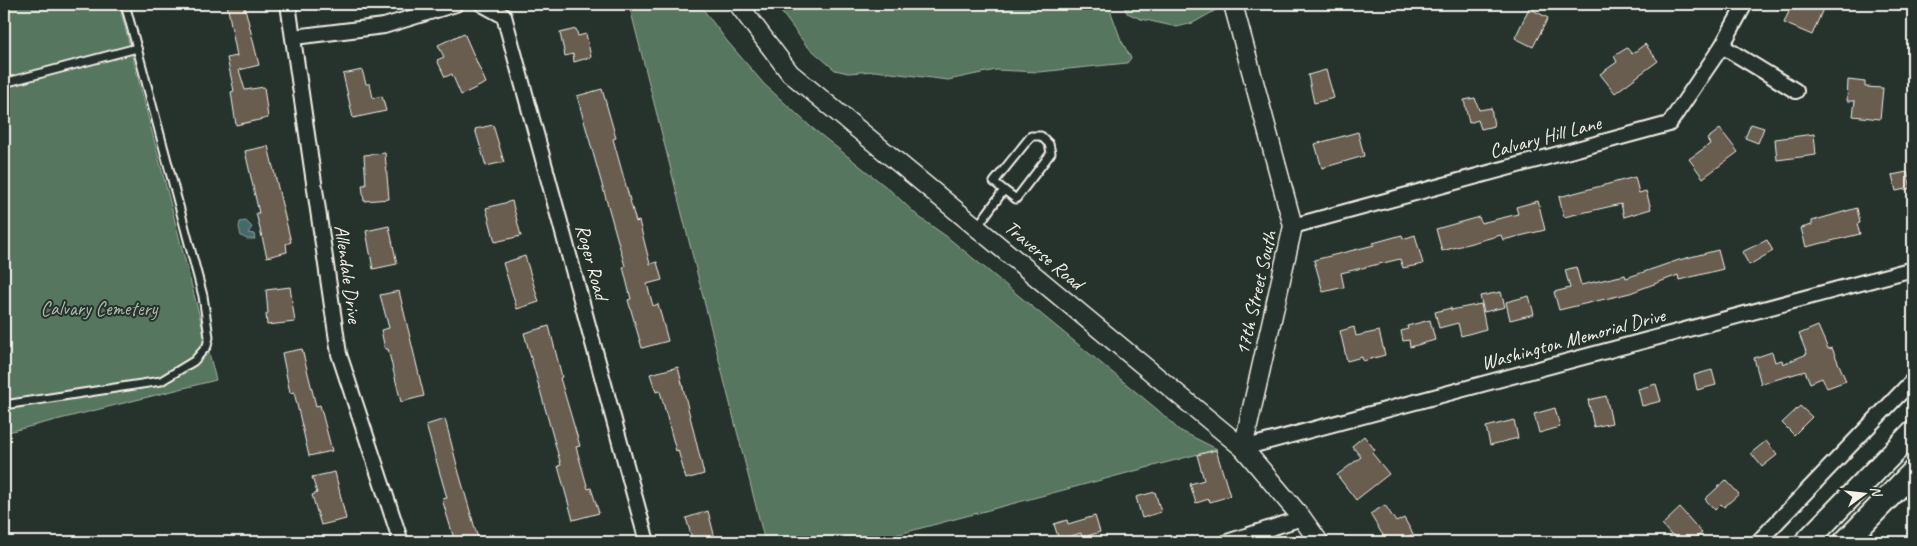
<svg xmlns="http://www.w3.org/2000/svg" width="1917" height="546" viewBox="0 0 1917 546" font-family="Caveat,sans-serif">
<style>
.green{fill:#56765f;stroke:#a5b4a4}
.water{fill:#45686b;stroke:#8b9f9d}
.building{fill:#675d50;stroke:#f4f1e8}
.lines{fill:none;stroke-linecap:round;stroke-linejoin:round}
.service-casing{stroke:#f4f1e8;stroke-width:11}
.minor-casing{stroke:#f4f1e8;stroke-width:18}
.tertiary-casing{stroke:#f4f1e8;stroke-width:21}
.primary-casing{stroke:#f4f1e8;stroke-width:26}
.service{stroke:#26332d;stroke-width:7}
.minor{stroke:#26332d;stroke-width:14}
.tertiary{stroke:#26332d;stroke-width:18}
.primary{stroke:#26332d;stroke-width:22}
.labels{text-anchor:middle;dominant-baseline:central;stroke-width:4;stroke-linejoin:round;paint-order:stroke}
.street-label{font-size:20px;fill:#f4f1e8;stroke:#26332d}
.park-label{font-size:20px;fill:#adbaaa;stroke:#26332d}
</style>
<rect width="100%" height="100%" fill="#26332d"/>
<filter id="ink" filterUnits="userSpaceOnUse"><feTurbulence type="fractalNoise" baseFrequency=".02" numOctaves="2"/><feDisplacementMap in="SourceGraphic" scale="10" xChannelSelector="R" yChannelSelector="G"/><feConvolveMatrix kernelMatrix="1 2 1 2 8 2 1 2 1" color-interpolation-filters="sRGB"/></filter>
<g filter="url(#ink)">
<g class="green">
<polygon points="4,4 119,4 216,380 4,433"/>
<polygon points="629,4 699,4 727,41 764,84 811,127 890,190 919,217 946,236 1158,410 1179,430 1217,449 869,542 765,542"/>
<polygon points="769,4 1108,4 1121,40 1131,58 1127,63 1039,72 996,70 948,80 875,71 848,73 835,70 806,45 782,13"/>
<polygon points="1123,4 1216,4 1216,10 1193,23 1177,27 1141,19 1127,13"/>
</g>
<polygon class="water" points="246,221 252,227 248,233 254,234 255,239 247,239 241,236 239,227 240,222"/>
<g class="building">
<polygon points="227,4 244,4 259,65 239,70 245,90 264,87 268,118 236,125 231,92 234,91 227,58 237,56"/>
<polygon points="1792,4 1825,4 1812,35 1784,23"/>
<polygon points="1529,8 1548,18 1533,47 1515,38"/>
<polygon points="576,29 578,36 586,34 591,57 574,62 573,54 565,56 560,33"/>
<polygon points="464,33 486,83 461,95 452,74 445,77 437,60 444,57 438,45"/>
<polygon points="1645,44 1658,61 1615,93 1600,74 1617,62 1614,56 1627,48 1632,54"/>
<polygon points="362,70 366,84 370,84 373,98 382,96 386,111 353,118 343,74"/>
<polygon points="1326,70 1334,98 1314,103 1308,75"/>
<polygon points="1848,80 1865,82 1865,87 1883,88 1880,119 1853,116 1855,101 1847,101"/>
<polygon points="602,89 616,138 613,139 636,222 639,221 650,264 657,262 662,280 647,284 653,306 658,304 668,341 642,348 628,300 631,299 623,267 625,266 577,96"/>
<polygon points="1475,98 1479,110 1491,108 1494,126 1481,129 1478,120 1469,123 1464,100"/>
<polygon points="1751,124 1764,128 1758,143 1745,138"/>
<polygon points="493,125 504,162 486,166 475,129"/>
<polygon points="1720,129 1738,152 1703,178 1689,159 1710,144 1707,139"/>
<polygon points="1358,132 1364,156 1322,168 1315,144"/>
<polygon points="1814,134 1816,155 1777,160 1775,139"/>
<polygon points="268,146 291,242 286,244 287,252 267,257 256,213 259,213 245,151"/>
<polygon points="385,153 389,199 364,201 362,185 366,185 364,155"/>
<polygon points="1907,172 1911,188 1896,191 1892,175"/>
<polygon points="1635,177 1639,193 1646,191 1651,209 1624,217 1621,204 1564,217 1559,197"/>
<polygon points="512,201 521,236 495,242 486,208"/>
<polygon points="1538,201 1545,230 1503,240 1501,235 1442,251 1436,229 1479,217 1481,223 1518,214 1516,207"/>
<polygon points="1857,208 1860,223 1857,224 1860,234 1806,247 1801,228 1812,225 1812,221"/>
<polygon points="389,226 397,264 373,269 366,231"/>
<polygon points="1402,235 1403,239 1415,235 1423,264 1403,268 1400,259 1341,273 1344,287 1323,292 1314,260 1374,245 1373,243"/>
<polygon points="1767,240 1773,251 1749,265 1742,252"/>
<polygon points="1718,250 1723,269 1679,280 1678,275 1630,293 1559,310 1554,292 1570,288 1565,270 1576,267 1581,285 1625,275 1626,278 1679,260"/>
<polygon points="525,256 539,302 517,309 503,263"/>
<polygon points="290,287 295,322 267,325 266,314 268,313 266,290"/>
<polygon points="399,291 424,396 401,402 388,349 385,349 381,330 389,328 380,295"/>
<polygon points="1501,292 1505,307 1484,312 1480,296"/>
<polygon points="1529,296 1534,314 1510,320 1506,302"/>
<polygon points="1481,304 1486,329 1461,336 1458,323 1439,328 1435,312 1451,308 1451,310"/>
<polygon points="1430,320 1435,340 1410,347 1409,340 1403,341 1401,331 1408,329 1407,326"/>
<polygon points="549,326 562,377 560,378 580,446 576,447 588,489 591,488 599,513 573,520 558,466 561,465 524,333"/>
<polygon points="1818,326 1828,349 1832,348 1846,381 1827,388 1822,378 1810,383 1805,371 1761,384 1754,358 1772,352 1775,362 1782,360 1783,364 1807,354 1799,334"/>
<polygon points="1354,327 1356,336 1379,331 1385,355 1363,361 1362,357 1347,361 1340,331"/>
<polygon points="302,349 316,406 320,405 332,451 309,456 294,392 290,393 282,353"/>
<polygon points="678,367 704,474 686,479 678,450 676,451 660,391 656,392 650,374"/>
<polygon points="1712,370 1716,385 1697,390 1694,375"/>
<polygon points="1656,384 1661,401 1642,406 1638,389"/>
<polygon points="1606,396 1612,423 1594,427 1588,400"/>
<polygon points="1800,406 1812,417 1794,435 1782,423"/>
<polygon points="1555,408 1560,427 1539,433 1534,414"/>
<polygon points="445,419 459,473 479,542 455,542 442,499 447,498 426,425"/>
<polygon points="1514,420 1518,438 1490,445 1486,427"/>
<polygon points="1364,436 1375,450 1372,453 1389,474 1356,500 1337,475 1361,457 1352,446"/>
<polygon points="1766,441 1777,455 1762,467 1751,453"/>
<polygon points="1216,450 1230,496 1210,502 1209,499 1196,503 1190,484 1204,480 1197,455"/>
<polygon points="335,472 346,519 321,525 312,495 317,493 312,477"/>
<polygon points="1726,480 1739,494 1724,507 1721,504 1715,510 1705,499"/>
<polygon points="1155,492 1161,512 1142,518 1136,497"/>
<polygon points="1385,505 1396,522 1404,518 1413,534 1407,537 1410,542 1387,542 1370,514"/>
<polygon points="1680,508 1702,533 1691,542 1680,542 1672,534 1671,535 1662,525"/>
<polygon points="708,511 716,542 693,542 686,518"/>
<polygon points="1095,516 1100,532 1082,538 1081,533 1059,540 1054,524 1067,520 1068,524"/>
</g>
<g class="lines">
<defs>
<g id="service">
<polyline points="4,83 137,48 125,4"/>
<polyline points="977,227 1004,190 994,182 1031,136 1041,136 1049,144 1051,153 1016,199 1004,190"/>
<polyline points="4,405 161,381 194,361 207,346 209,337 203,296 137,48"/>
</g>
<g id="minor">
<polyline points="288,4 339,354 401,542"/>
<polyline points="482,4 504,16 647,542"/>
<polyline points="294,37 384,26 456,4"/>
<polyline points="1722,46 1796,91"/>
<polyline points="1293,226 1669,124 1722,46 1745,4"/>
<polyline points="1243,448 1913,269"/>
<polyline points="1227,542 1302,518"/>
<polyline points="1758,542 1913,380"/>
</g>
<g id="tertiary">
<polyline points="738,4 790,73 1243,448 1302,518 1319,542"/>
<polyline points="1233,4 1293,226 1243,448"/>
</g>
<g id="primary">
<polyline points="1806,542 1913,432"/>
<polyline points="1845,542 1913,472"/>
</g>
</defs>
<use href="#service" class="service-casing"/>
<use href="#minor" class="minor-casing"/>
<use href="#tertiary" class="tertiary-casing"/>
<use href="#primary" class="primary-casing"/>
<use href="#service" class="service"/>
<use href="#minor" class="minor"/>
<use href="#tertiary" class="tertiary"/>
<use href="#primary" class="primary"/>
</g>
</g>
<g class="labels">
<g class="street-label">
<text transform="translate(1545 137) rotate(-15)">Calvary Hill Lane</text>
<text transform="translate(1044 255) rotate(40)">Traverse Road</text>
<text transform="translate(592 262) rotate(75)">Roger Road</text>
<text transform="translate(348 274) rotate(82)">Allendale Drive</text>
<text transform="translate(1256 293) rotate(-77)">17th Street South</text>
<text transform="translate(1573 339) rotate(-15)">Washington Memorial Drive</text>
</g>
<g class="park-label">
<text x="99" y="308">Calvary Cemetery</text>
</g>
</g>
<rect width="1917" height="546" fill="none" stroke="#26332d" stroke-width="20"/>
<rect x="10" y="10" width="1897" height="526" fill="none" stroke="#f4f1e8" stroke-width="2" filter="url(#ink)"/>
<g transform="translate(1864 494) rotate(75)" stroke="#26332d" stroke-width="4" paint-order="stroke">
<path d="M0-4L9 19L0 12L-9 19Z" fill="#f4f1e8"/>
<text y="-8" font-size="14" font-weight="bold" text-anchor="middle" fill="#f4f1e8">N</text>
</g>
</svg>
